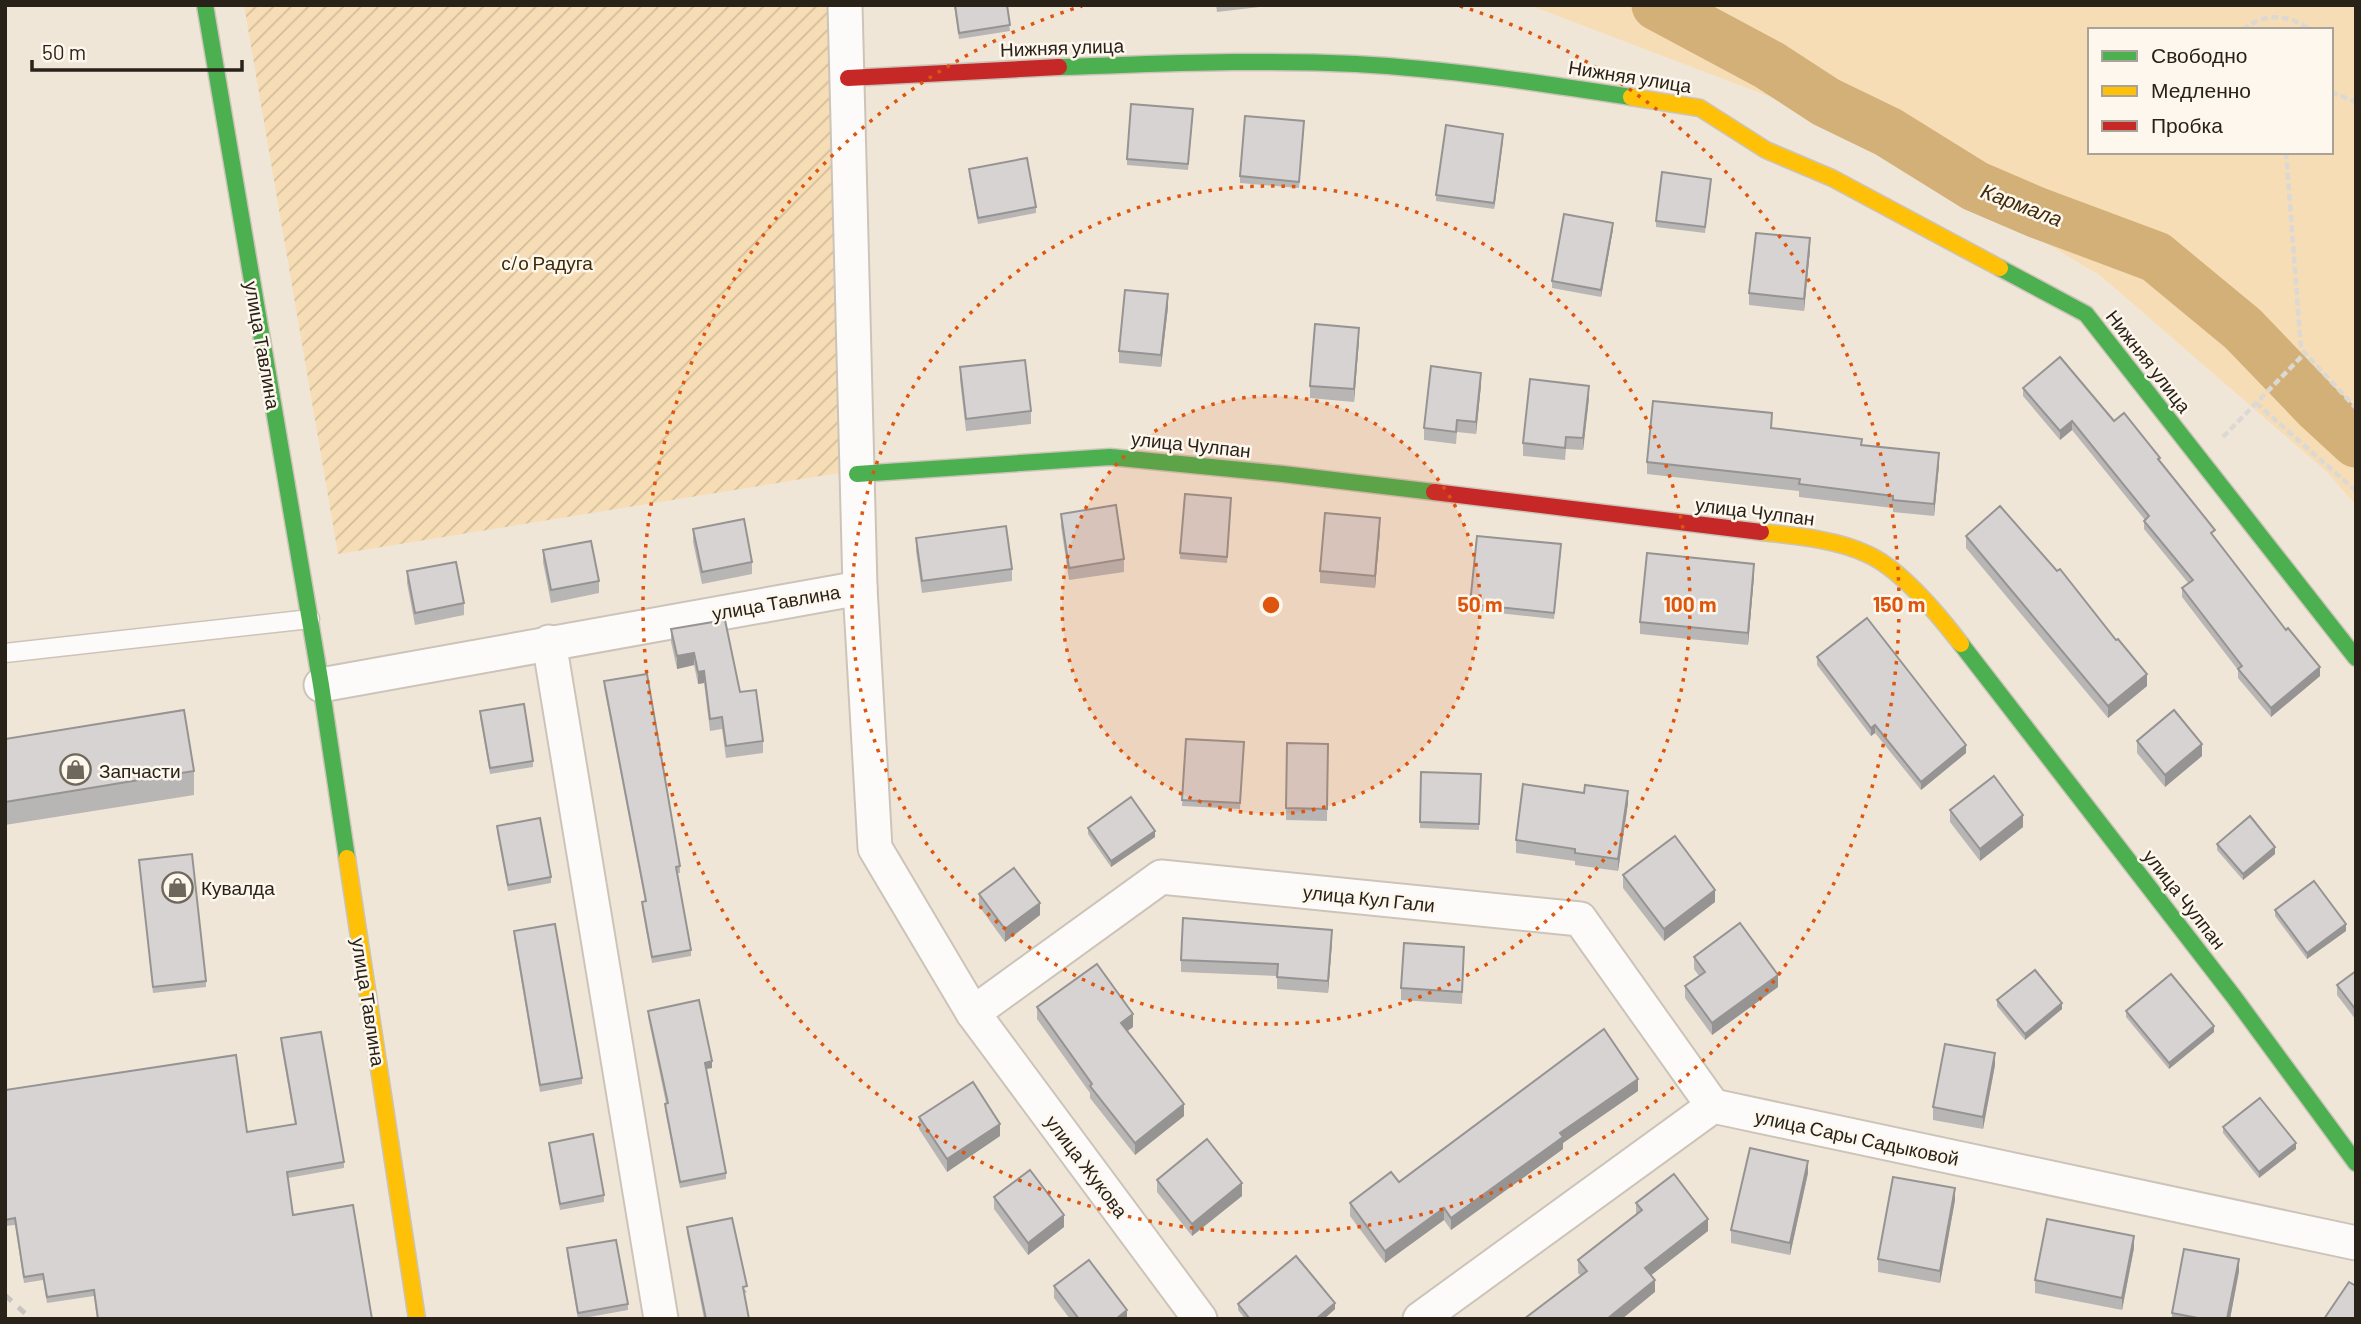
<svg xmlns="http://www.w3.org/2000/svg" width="2361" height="1324" viewBox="0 0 2361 1324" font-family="Barlow,sans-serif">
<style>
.green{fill:#f6ddb5;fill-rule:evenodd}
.garden{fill:url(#garden-furrows)}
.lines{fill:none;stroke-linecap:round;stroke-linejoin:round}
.river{stroke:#d3b077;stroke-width:51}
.lane-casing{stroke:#ccc4b9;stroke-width:21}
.street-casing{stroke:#ccc4b9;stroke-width:37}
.fast-casing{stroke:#ccc4b9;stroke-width:19}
.slow-casing{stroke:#ccc4b9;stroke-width:19}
.jam-casing{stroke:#ccc4b9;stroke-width:19}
.path{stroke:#dcd8d4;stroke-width:4.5;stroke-dasharray:7 3.5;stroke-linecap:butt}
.lane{stroke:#fdfbf9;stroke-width:18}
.street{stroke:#fdfbf9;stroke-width:33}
.fast{stroke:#4caf50;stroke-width:16}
.slow{stroke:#ffc107;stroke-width:16}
.jam{stroke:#c62828;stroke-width:16}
.rail{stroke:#c7c4c0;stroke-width:5;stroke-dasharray:9 9;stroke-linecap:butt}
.wall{fill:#b8b5b5}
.shaded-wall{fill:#969493}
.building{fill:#d6d3d2;stroke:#969493;stroke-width:2}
.ring{fill:none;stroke:#de560d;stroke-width:3.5;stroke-dasharray:3.5 7}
.labels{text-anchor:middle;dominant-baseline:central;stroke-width:5;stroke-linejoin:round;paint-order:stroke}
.street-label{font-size:19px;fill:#282218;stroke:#fef7ed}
.park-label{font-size:19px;fill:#3d2b08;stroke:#fef7ed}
.poi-label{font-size:19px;fill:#282218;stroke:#fef7ed;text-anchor:start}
.water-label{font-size:21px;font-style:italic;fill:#3f2c0a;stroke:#fef7ed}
.centre{fill:#de560d;stroke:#fef7ed;stroke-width:3.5}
.ring-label{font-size:21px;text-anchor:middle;font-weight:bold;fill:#de560d;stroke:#fef7ed;stroke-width:5;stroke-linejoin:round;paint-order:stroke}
</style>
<defs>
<pattern id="garden-furrows" width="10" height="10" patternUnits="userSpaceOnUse" patternTransform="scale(1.75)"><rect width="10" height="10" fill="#f6ddb5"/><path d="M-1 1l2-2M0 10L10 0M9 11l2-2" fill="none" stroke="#d3bd9b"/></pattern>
</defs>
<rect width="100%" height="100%" fill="#f0e6d8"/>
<path class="green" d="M1529 5H2356V505L2327 472 2101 276 1860 131ZM2090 30H2331V152H2090Z"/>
<polygon class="garden" points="244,5 828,5 834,119 839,473 338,554"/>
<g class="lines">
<polyline class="river" points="1657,5 1769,65 1826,102 1888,132 1975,186 2038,213 2156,257 2243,329 2318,407 2356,442"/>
<defs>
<polyline id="lane" points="5,653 310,619"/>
<g id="street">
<polyline points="845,5 860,588 875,848 973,1013 1200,1319"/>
<polyline points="549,642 661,1319"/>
<polyline points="321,685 860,588"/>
<polyline points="973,1013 1161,877 1580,919 1713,1106"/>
<polyline points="1420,1319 1713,1106 2356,1243"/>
</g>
<g id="fast">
<polyline points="205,5 321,685 347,858"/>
<path d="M1059 67C1158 64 1257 59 1356 64 1449 69 1540 83 1631 97"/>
<polyline points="2000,268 2086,314 2356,658"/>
<polyline points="857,474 1110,457 1283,474 1434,492"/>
<polyline points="1961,644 2234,997 2356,1163"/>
</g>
<g id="slow">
<polyline points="1631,97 1700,108 1766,150 1832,178 2000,268"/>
<path d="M1761 532C1795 536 1836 539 1867 554 1901 569 1938 614 1961 644"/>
<polyline points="347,858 417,1319"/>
</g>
<g id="jam">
<polyline points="848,78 1059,67"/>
<polyline points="1434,492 1761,532"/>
</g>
</defs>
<use href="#lane" class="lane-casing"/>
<use href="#street" class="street-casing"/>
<use href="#fast" class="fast-casing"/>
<use href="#slow" class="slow-casing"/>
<use href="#jam" class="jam-casing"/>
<g class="path">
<path d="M2243 30C2263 12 2290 14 2310 30"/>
<polyline points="2331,92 2356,102"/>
<polyline points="2286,152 2301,349 2356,408"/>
<polyline points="2256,403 2356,491"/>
<polyline points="2223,437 2305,353"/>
</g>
<use href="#lane" class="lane"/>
<use href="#street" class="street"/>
<use href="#fast" class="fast"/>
<use href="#slow" class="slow"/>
<use href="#jam" class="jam"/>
<polyline class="rail" points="5,1295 30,1318"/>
</g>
<g class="wall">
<polygon points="954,5 1007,5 1010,31 959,39"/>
<polygon points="1216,5 1276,5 1217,12"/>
<polygon points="1193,115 1188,170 1127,165 1127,159"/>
<polygon points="1304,127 1299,188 1240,183 1240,176"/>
<polygon points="1503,140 1494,209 1436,201 1436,195"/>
<polygon points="969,169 1036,207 1036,213 978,224 969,175"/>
<polygon points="1711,185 1705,233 1656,227 1656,221"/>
<polygon points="1613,229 1601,297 1552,288 1552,281"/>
<polygon points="1810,250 1804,311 1749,305 1749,293"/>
<polygon points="1168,307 1161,367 1119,363 1119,351"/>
<polygon points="1359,340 1354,402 1310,398 1310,386"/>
<polygon points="960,367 1031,411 1031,424 966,431 960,380"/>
<polygon points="1481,385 1476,434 1457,432 1456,444 1424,440 1424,428"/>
<polygon points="2023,388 2114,421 2160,462 2215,538 2320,676 2271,717 2238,678 2238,670 2182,597 2182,588 2189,584 2144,529 2144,521 2145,520 2072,430 2060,440 2023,396"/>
<polygon points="1589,398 1583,450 1566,449 1565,460 1523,456 1523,443"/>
<polygon points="1772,429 1862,445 1939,465 1934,516 1893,512 1893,508 1799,497 1799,491 1647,474 1647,462"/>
<polygon points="1231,504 1227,563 1180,559 1180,553"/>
<polygon points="1061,514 1124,559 1124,572 1069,580 1061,526"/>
<polygon points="693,529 752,562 752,574 702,584 693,542"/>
<polygon points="1380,531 1375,588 1320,583 1320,571"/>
<polygon points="1966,536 2116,640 2147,686 2108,718 1966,548"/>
<polygon points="916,538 1012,569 1012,581 922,593 916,551"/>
<polygon points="543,550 599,581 599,593 551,603 543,562"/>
<polygon points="1561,550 1554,619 1470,610 1470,604"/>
<polygon points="407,571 464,603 464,615 415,625 407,583"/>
<polygon points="1754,576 1748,645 1640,634 1640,622"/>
<polygon points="671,629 740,692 763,741 763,753 726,758 722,729 710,731 704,683 698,684 694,665 677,669 671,642"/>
<polygon points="1817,657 1966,753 1921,790 1875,733 1871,736 1817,665"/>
<polygon points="604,681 680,866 680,873 677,873 691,950 691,956 652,963 642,908 642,902 645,901 604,687"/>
<polygon points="480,711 533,761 533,767 490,774 480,717"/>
<polygon points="5,739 194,771 194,795 5,825"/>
<polygon points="1186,739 1244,742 1240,809 1182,806"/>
<polygon points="2137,741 2202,756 2165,787 2137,753"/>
<polygon points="1287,743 1328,744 1327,821 1286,820"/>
<polygon points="1421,772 1481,774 1479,830 1420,828"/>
<polygon points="1628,803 1618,871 1575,865 1575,861 1516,853 1516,840"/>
<polygon points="1950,810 2023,827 1980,861 1950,822"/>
<polygon points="497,826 551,877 551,883 508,891 497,832"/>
<polygon points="1088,828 1155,837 1111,867 1088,834"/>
<polygon points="2217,844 2275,854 2243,880 2217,850"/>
<polygon points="139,860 206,981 206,987 153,993"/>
<polygon points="1623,875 1715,902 1664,941 1623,888"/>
<polygon points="979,894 1040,915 1005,942 979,906"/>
<polygon points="2275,910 2346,931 2307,959 2275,916"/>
<polygon points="514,931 582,1078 582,1084 540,1092 514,937"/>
<polygon points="1332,942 1328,993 1277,989 1277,976 1181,972 1181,960"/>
<polygon points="1694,957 1778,987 1712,1035 1685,998 1685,986 1699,976 1694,969"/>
<polygon points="1464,959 1462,1004 1401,1000 1401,988"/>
<polygon points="2356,971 2356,1020 2337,995 2337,985"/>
<polygon points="1997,1000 2062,1009 2025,1040 1997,1006"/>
<polygon points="1037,1007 1133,1027 1127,1031 1184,1116 1135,1155 1090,1098 1090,1093 1037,1019"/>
<polygon points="648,1011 712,1068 706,1069 726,1173 726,1179 680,1188 665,1110 665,1104 666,1103 648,1017"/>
<polygon points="2126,1011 2214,1032 2169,1069 2126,1017"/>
<polygon points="281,1038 344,1162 344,1168 288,1178 293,1215 372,1319 97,1319 94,1296 47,1303 43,1280 24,1283 15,1225 5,1226 5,1090 247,1132 295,1124 281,1045"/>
<polygon points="1995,1065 1983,1129 1933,1120 1933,1107"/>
<polygon points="1638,1091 1563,1143 1563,1149 1451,1230 1444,1220 1385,1263 1350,1216 1350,1203 1399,1182"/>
<polygon points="919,1117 1000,1136 947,1172 919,1129"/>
<polygon points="2223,1127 2296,1149 2259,1178 2223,1133"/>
<polygon points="549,1143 604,1195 604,1202 560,1210 549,1149"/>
<polygon points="1808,1173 1790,1255 1731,1243 1731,1230"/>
<polygon points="1157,1180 1242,1196 1192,1236 1157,1192"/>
<polygon points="994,1197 1064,1227 1028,1255 994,1209"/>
<polygon points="1955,1200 1940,1283 1878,1272 1878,1259"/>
<polygon points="1636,1203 1708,1231 1651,1275 1655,1292 1581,1276 1578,1273 1578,1260 1636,1215"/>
<polygon points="687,1227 747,1292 744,1293 749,1319 704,1319 687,1233"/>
<polygon points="567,1248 628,1304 628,1310 578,1319 567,1255"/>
<polygon points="2134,1248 2122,1310 2035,1293 2035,1280"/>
<polygon points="2239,1271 2230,1319 2172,1319 2172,1313"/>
<polygon points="1054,1286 1127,1319 1070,1319 1054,1298"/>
<polygon points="1238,1304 1335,1309 1324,1319 1245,1319 1238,1310"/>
</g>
<g class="shaded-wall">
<polygon points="1503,134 1503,140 1494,209 1494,203"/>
<polygon points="1613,223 1613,229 1601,297 1601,290"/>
<polygon points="1810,238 1810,250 1804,311 1804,299"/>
<polygon points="1168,294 1168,307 1161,367 1161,355"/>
<polygon points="1359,328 1359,340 1354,402 1354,389"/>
<polygon points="1481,373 1481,385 1476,434 1476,422"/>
<polygon points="1589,386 1589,398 1583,450 1583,438"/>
<polygon points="2072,421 2072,430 2060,440 2060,431"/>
<polygon points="1939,453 1939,465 1934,516 1934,504"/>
<polygon points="1380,518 1380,531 1375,588 1375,576"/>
<polygon points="1754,564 1754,576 1748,645 1748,633"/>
<polygon points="694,653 694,665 677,669 677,656"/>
<polygon points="2320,667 2320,676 2271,717 2271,708"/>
<polygon points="704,671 704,683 698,684 698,672"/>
<polygon points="2147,674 2147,686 2108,718 2108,706"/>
<polygon points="1875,725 1875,733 1871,736 1871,728"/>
<polygon points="2202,744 2202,756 2165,787 2165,775"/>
<polygon points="1966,745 1966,753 1921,790 1921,782"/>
<polygon points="1628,791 1628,803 1618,871 1618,859"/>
<polygon points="2023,815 2023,827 1980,861 1980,849"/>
<polygon points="1155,831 1155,837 1111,867 1111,861"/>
<polygon points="2275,847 2275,854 2243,880 2243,874"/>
<polygon points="1715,890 1715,902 1664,941 1664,929"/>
<polygon points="1040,903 1040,915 1005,942 1005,929"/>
<polygon points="2346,924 2346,931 2307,959 2307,953"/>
<polygon points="1332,930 1332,942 1328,993 1328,981"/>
<polygon points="1778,975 1778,987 1712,1035 1712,1023"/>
<polygon points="2062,1003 2062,1009 2025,1040 2025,1034"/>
<polygon points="1133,1014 1133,1027 1121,1036 1121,1023"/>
<polygon points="2214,1026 2214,1032 2169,1069 2169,1063"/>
<polygon points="1995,1053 1995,1065 1983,1129 1983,1117"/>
<polygon points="712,1061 712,1068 705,1069 705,1063"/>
<polygon points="1638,1079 1638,1091 1563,1143 1563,1149 1451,1230 1451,1218 1560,1133"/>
<polygon points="1184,1104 1184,1116 1135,1155 1135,1143"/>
<polygon points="1000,1124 1000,1136 947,1172 947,1159"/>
<polygon points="2296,1143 2296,1149 2259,1178 2259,1172"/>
<polygon points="1808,1161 1808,1173 1790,1255 1790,1243"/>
<polygon points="1242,1183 1242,1196 1192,1236 1192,1224"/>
<polygon points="1955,1188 1955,1200 1940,1283 1940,1271"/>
<polygon points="1444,1208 1444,1220 1385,1263 1385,1251"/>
<polygon points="1064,1215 1064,1227 1028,1255 1028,1243"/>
<polygon points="1708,1219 1708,1231 1645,1280 1645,1268"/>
<polygon points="2134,1236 2134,1248 2122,1310 2122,1298"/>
<polygon points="2239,1259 2239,1271 2230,1319 2227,1319"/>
<polygon points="1655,1280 1655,1292 1622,1319 1607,1319"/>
<polygon points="1335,1303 1335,1309 1324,1319 1316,1319"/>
<polygon points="1127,1310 1127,1319 1116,1319"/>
</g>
<g class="building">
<polygon points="955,5 1007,5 1010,25 959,33"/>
<polygon points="1131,104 1193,109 1188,164 1127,159"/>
<polygon points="1245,116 1304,121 1299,182 1240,176"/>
<polygon points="1446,125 1503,134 1494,203 1436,195"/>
<polygon points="1027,158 1036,207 978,218 969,169"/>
<polygon points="1662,172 1711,179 1705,227 1656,221"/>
<polygon points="1564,214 1613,223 1601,290 1552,281"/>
<polygon points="1756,233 1810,238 1804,299 1749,293"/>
<polygon points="1125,290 1168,294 1161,355 1119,351"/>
<polygon points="1315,324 1359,328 1354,389 1310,386"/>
<polygon points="2060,357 2114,421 2124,413 2160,458 2158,459 2215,530 2211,533 2286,630 2288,628 2320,667 2271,708 2238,669 2242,666 2182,588 2193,580 2144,521 2149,516 2072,421 2060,431 2023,388"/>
<polygon points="1025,360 1031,411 966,419 960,367"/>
<polygon points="1431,366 1481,373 1476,422 1457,420 1456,432 1424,428"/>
<polygon points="1530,379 1589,386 1583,438 1566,437 1565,448 1523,443"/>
<polygon points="1653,401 1772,413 1771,428 1862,439 1861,445 1939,453 1934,504 1893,500 1893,496 1799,484 1800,479 1647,462"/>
<polygon points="1185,494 1231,498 1227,557 1180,553"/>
<polygon points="1116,505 1124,559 1069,568 1061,514"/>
<polygon points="2000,506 2057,571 2060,569 2116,640 2118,639 2147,674 2108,706 1966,536"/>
<polygon points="1325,513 1380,518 1375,576 1320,571"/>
<polygon points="744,519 752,562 702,572 693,529"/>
<polygon points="1006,526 1012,569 922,581 916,538"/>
<polygon points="1477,536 1561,544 1554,613 1470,604"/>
<polygon points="591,541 599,581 551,590 543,550"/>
<polygon points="1647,553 1754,564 1748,633 1640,622"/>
<polygon points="456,562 464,603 415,613 407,571"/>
<polygon points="1867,618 1966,745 1921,782 1875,725 1871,728 1817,657"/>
<polygon points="725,620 740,692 756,690 763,741 726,746 722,717 710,719 704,671 698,672 694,653 677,656 671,629"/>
<polygon points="647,674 680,866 676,867 691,950 652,957 642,902 646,901 604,681"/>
<polygon points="524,704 533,761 490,768 480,711"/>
<polygon points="184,710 194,771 5,802 5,739"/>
<polygon points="2174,710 2202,744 2165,775 2137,741"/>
<polygon points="1186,739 1244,742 1240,803 1182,800"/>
<polygon points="1287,743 1328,744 1327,809 1286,808"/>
<polygon points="1421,772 1481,774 1479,824 1420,822"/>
<polygon points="1994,776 2023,815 1980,849 1950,810"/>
<polygon points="1523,784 1584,793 1585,785 1628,791 1618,859 1575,853 1575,849 1516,840"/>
<polygon points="1131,797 1155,831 1111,861 1088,828"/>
<polygon points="2250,816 2275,847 2243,874 2217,844"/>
<polygon points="540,818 551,877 508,885 497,826"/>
<polygon points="1675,836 1715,890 1664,929 1623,875"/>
<polygon points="192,854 206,981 153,987 139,860"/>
<polygon points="1014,868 1040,903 1005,929 979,894"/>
<polygon points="2314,881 2346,924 2307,953 2275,910"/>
<polygon points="1183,918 1332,930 1328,981 1277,977 1278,964 1181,960"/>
<polygon points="1740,923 1778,975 1712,1023 1685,986 1705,972 1694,957"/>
<polygon points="555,924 582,1078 540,1085 514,931"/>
<polygon points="1404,943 1464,947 1462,992 1401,988"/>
<polygon points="1097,964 1133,1014 1121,1023 1184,1104 1135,1143 1090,1086 1092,1084 1037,1007"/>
<polygon points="2035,970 2062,1003 2025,1034 1997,1000"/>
<polygon points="2356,971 2356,1010 2337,985"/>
<polygon points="2171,974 2214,1026 2169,1063 2126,1011"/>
<polygon points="699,1000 712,1061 705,1063 726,1173 680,1182 665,1104 668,1103 648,1011"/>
<polygon points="1604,1029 1638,1079 1560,1133 1563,1137 1451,1218 1444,1208 1385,1251 1350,1203 1391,1172 1399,1182"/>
<polygon points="321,1032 344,1162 287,1172 293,1215 353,1205 372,1319 98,1319 94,1290 47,1297 43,1274 24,1277 15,1218 5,1220 5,1090 236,1055 247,1132 296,1124 281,1038"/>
<polygon points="1945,1044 1995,1053 1983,1117 1933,1107"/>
<polygon points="973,1082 1000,1124 947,1159 919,1117"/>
<polygon points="2260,1098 2296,1143 2259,1172 2223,1127"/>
<polygon points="593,1134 604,1195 560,1204 549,1143"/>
<polygon points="1207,1139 1242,1183 1192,1224 1157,1180"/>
<polygon points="1750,1148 1808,1161 1790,1243 1731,1230"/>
<polygon points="1030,1170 1064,1215 1028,1243 994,1197"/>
<polygon points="1674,1174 1708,1219 1645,1268 1655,1280 1607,1319 1524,1319 1587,1271 1578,1260 1642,1210 1636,1203"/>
<polygon points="1893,1177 1955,1188 1940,1271 1878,1259"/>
<polygon points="732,1218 747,1286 743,1287 749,1319 706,1319 687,1227"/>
<polygon points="2047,1219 2134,1236 2122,1298 2035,1280"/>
<polygon points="616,1240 628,1304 578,1313 567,1248"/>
<polygon points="2184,1249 2239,1259 2227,1319 2203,1319 2172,1313"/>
<polygon points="1296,1256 1335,1303 1316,1319 1250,1319 1238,1304"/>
<polygon points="1089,1260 1127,1310 1116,1319 1079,1319 1054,1286"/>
<polygon points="2349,1282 2356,1286 2356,1319 2324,1319"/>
</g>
<circle cx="1271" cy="605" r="209" fill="#de560d" fill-opacity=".12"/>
<g class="ring">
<circle cx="1271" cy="605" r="209"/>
<circle cx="1271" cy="605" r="419"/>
<path d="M1460 6A628 628 0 1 1 1082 6"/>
</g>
<defs>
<symbol id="shop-ring" viewBox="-11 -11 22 22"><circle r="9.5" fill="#fef7ed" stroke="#6e675b" stroke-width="1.5"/><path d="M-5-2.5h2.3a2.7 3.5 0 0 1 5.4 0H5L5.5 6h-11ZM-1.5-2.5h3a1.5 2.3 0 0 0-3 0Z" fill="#6e675b"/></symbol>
</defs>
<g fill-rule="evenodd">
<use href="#shop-ring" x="58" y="752" width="35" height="35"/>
<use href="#shop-ring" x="160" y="870" width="35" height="35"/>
</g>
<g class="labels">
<g class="street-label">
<text transform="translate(1062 47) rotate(-2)">Нижняя улица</text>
<text transform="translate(1630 76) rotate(9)">Нижняя улица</text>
<text transform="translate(263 345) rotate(80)">улица Тавлина</text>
<text transform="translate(2149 361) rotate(52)">Нижняя улица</text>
<text transform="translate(1191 444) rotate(6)">улица Чулпан</text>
<text transform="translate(1755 511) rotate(7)">улица Чулпан</text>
<text transform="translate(776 602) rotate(-10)">улица Тавлина</text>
<text transform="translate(1369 898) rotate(6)">улица Кул Гали</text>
<text transform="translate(2185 899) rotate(52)">улица Чулпан</text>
<text transform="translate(369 1002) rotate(81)">улица Тавлина</text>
<text transform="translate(1857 1137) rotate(12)">улица Сары Садыковой</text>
<text transform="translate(1087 1166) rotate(53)">улица Жукова</text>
</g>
<g class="park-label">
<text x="547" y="262">с/о Радуга</text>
</g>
<g class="poi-label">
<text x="99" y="770">Запчасти</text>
<text x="201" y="887">Кувалда</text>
</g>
<g class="water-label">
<text transform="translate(2022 204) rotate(21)">Кармала</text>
</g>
</g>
<circle cx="1271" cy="605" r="10" class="centre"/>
<g class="ring-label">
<text x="1480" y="612">50 m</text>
<text x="1690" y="612">100 m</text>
<text x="1899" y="612">150 m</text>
</g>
<rect width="2361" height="1324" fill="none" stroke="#282218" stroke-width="14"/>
<rect x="2088" y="28" width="245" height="126" fill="#fef7ed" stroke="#a8a298" stroke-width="2"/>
<rect x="2102" y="51" width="35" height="10" fill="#4caf50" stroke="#a8a298" stroke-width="2"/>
<text x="2151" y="63" font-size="21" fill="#282218">Свободно</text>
<rect x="2102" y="86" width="35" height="10" fill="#ffc107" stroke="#a8a298" stroke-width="2"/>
<text x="2151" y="98" font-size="21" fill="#282218">Медленно</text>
<rect x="2102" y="121" width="35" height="10" fill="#c62828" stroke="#a8a298" stroke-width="2"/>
<text x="2151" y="133" font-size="21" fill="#282218">Пробка</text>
<path d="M32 60v10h210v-10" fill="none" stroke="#282218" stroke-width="3.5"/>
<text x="42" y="60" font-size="21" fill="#282218" stroke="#fef7ed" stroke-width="5" paint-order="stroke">50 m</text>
</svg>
